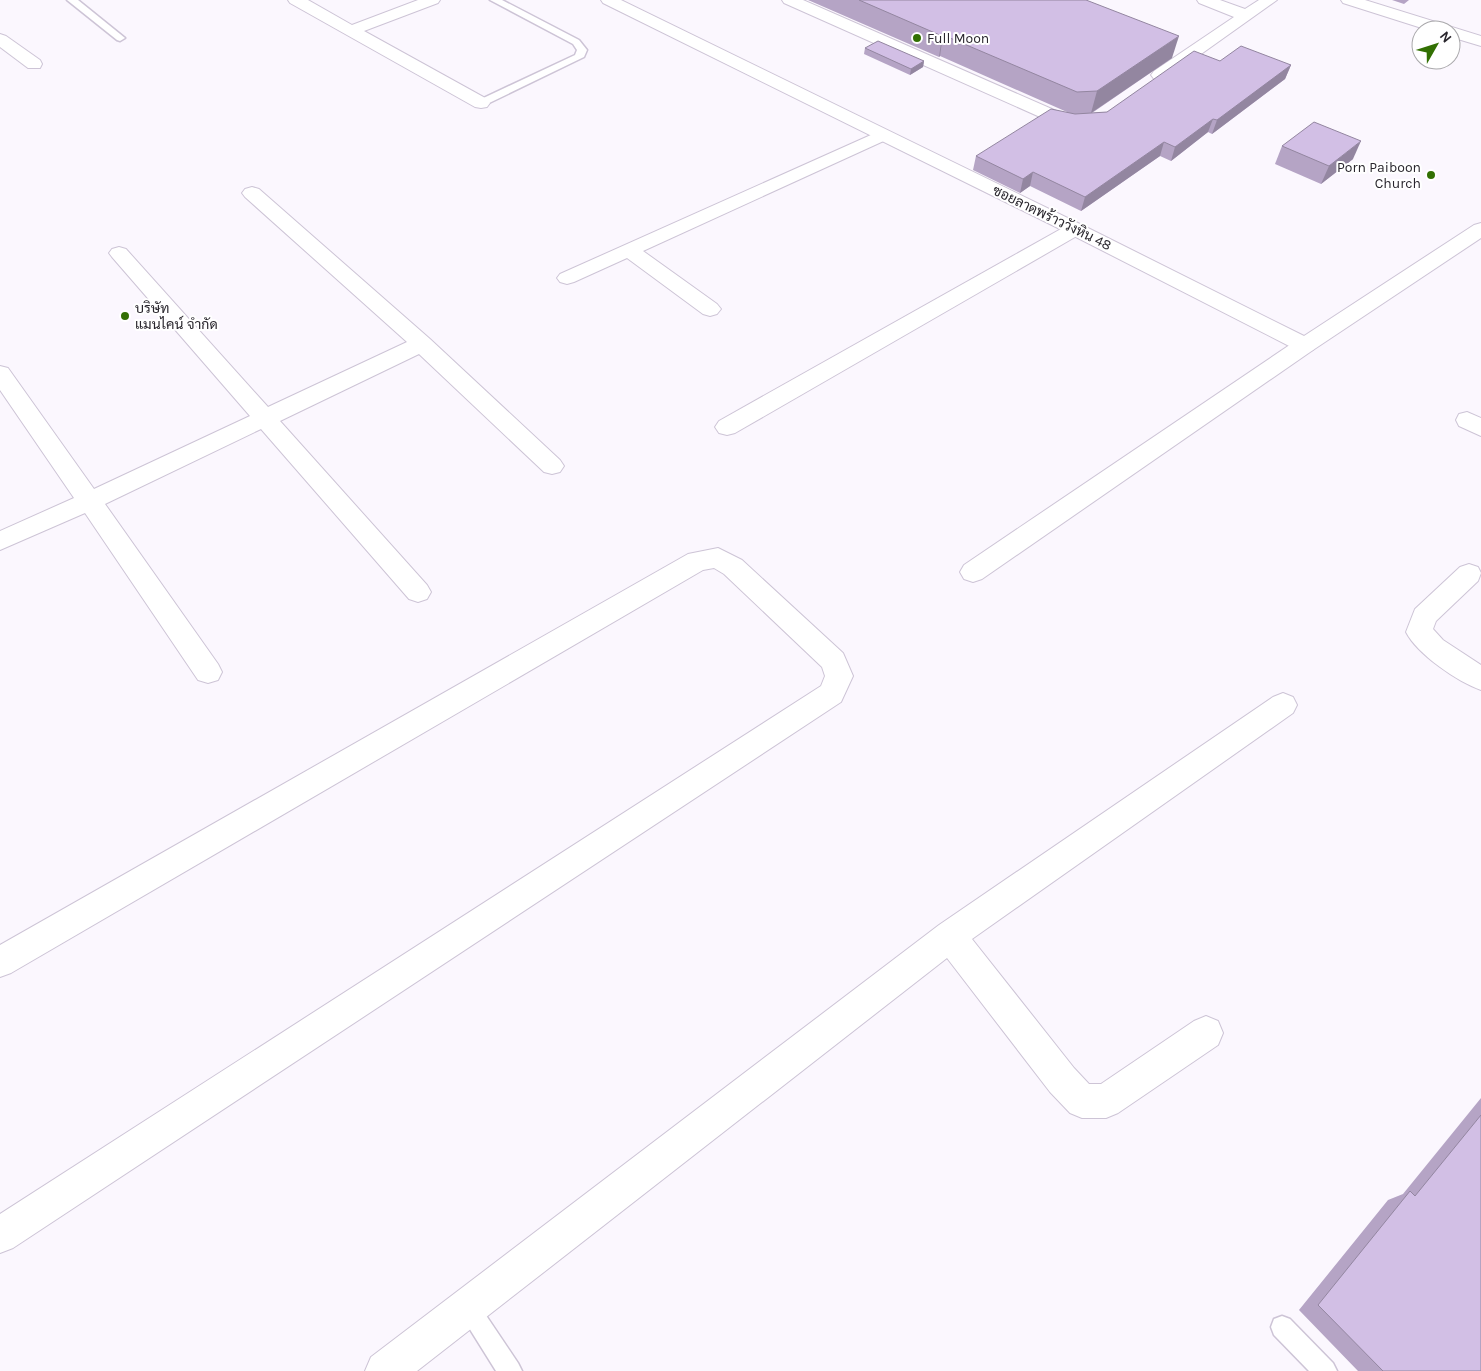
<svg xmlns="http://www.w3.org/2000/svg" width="1481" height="1371" viewBox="0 0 1481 1371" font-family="Karla,Sarabun,sans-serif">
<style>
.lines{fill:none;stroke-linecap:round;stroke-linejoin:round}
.service-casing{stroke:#cdc4d6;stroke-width:3}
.minor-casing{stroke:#cdc4d6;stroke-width:2}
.tertiary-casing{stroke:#cdc4d6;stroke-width:2}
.service{fill:#fff;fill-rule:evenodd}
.minor{fill:#fff;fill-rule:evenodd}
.tertiary{fill:#fff;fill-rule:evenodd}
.wall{fill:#b5a4c5}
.shaded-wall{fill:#9386a0}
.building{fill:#d2bfe5;stroke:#9386a0}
.poi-dot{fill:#327003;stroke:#fff;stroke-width:2}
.labels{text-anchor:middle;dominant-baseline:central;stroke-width:4;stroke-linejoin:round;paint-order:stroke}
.far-poi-label{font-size:14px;fill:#29262d;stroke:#fff;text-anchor:start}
.far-street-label{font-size:14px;fill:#29262d;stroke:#fff}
</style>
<rect width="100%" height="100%" fill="#fbf7fe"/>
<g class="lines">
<defs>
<g id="service">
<polygon points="67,0 78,0 125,38 120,41 117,40"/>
<polygon points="490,0 502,0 579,40 587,50 584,57 485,105 477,105 476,103 477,101 575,55 577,50 573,44"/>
<polygon points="467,1296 475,1299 518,1363 522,1371 496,1371 456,1307 459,1299"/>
<polygon points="1282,1316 1290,1319 1333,1363 1337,1371 1309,1371 1274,1335 1271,1327 1274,1319"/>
</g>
<g id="minor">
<polygon points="288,0 308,0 352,25 418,0 440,0 438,3 364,31 487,99 490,103 487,107 481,108 475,107 290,3"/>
<polygon points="782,0 803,0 1061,113 1087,117 1090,121 1087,125 1071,126 1049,121 784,3"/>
<polygon points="1197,0 1220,0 1245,9 1259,0 1277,0 1166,79 1154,79 1151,75 1154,71 1234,17 1199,3"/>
<polygon points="1341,0 1365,0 1481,36 1481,46 1451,37 1451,30 1428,30 1343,3"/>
<polygon points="0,34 6,36 40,60 42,64 40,68 28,68 0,47"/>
<polygon points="882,130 888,131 891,135 888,139 643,251 717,304 721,309 717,314 710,316 703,314 627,258 574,282 567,284 560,282 557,278 560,274"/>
<polygon points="252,187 259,189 430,339 560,460 564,466 560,472 552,474 544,472 419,354 280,421 427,585 431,592 427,599 418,602 409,599 261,429 105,504 218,664 222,672 218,680 208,683 198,680 85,513 0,550 0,531 74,498 0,390 0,366 8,368 94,489 250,416 112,257 109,253 112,249 119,247 126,249 268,407 407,342 245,197 242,193 245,189"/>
<polygon points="1075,223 1082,225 1085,229 1082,233 735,433 727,435 719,433 715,427 719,421 1068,225"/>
<polygon points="1305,338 1313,340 1316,345 1313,350 982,579 973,582 964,579 960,572 964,565 1297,340"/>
<polygon points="1467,412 1481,418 1481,436 1459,426 1456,420 1459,414"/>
<polygon points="718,548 742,560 843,653 853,676 841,702 13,1248 0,1253 0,1214 821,686 825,676 822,667 724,574 714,568 703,570 11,973 0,977 0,945 688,554"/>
<path d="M1469 564 1478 567 1481 573 1478 581 1436 621 1433 629 1443 640 1481 665V690C1458 682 1417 654 1406 632L1415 609 1460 567Z"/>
<polygon points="1283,693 1293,697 1297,705 1293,713 972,939 1074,1068 1089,1084 1101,1084 1194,1021 1206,1016 1218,1021 1223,1033 1218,1045 1118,1113 1106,1118 1082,1118 1070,1113 1050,1092 947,958 417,1371 365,1371 371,1357 939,925 1273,697"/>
</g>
<polygon id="tertiary" points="601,0 621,0 1082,225 1304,336 1474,225 1481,223 1481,238 1313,350 1305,352 1297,350 1068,233 603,3"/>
</defs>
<use href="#service" class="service-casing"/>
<use href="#minor" class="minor-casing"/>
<use href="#tertiary" class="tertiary-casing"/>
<use href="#service" class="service"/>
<use href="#minor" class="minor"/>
<use href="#tertiary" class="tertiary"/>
</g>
<g class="wall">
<polygon points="808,0 1086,0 1172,58 1092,113 1107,112 1220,61 1291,65 1285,79 1212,134 1208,132 1171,161 1160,156 1081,211 1030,186 1020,193 973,170 976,156 1067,112 940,56 939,57"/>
<polygon points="1392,0 1409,0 1404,4"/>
<polygon points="865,48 924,61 923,67 910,75 864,54"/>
<polygon points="1282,146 1353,159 1321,184 1275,164"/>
<polygon points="1481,1098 1481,1371 1358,1371 1299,1310 1388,1200 1403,1194"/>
</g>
<g class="shaded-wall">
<polygon points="943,35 940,56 939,57 942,36"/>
<polygon points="1179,36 1172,58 1091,113 1097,91"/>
<polygon points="924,61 923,67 910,75 911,69"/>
<polygon points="1291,65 1285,79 1212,134 1217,120"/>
<polygon points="1213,119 1208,132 1171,161 1175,147"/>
<polygon points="1361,141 1353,159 1321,184 1329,166"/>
<polygon points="1164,142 1160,156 1081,211 1085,197"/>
<polygon points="1033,172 1030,186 1020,193 1023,179"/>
</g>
<g class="building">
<polygon points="859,0 1086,0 1179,36 1097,91 1077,92 943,35 942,36"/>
<polygon points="878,41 924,61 911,69 865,48"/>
<polygon points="1241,46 1291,65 1217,120 1213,119 1175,147 1164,142 1085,197 1033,172 1023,179 976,156 1051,109 1075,114 1107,112 1194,51 1220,61"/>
<polygon points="1314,122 1361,141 1329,166 1282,146"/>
<polygon points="1481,1115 1481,1371 1383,1371 1318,1305 1410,1191 1415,1196"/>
</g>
<g class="poi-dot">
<circle cx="917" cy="38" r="5"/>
<circle cx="1431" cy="175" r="5"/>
<circle cx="125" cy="316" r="5"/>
</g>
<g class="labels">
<g class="far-poi-label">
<text x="927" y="38">Full Moon</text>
<text x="1421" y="167" text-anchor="end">Porn Paiboon<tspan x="1421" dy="16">Church</tspan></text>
<text x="135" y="308">บริษัท<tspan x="135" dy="16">แมนไคน์ จำกัด</tspan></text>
</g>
<g class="far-street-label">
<text transform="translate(1052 218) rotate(26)">ซอยลาดพร้าววังหิน 48</text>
</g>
</g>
<g transform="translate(1436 45) rotate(51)"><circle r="24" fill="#ffffff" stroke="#a9a8ab"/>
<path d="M0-4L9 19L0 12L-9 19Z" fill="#327003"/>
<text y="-8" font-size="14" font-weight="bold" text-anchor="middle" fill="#29262d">N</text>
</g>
</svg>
